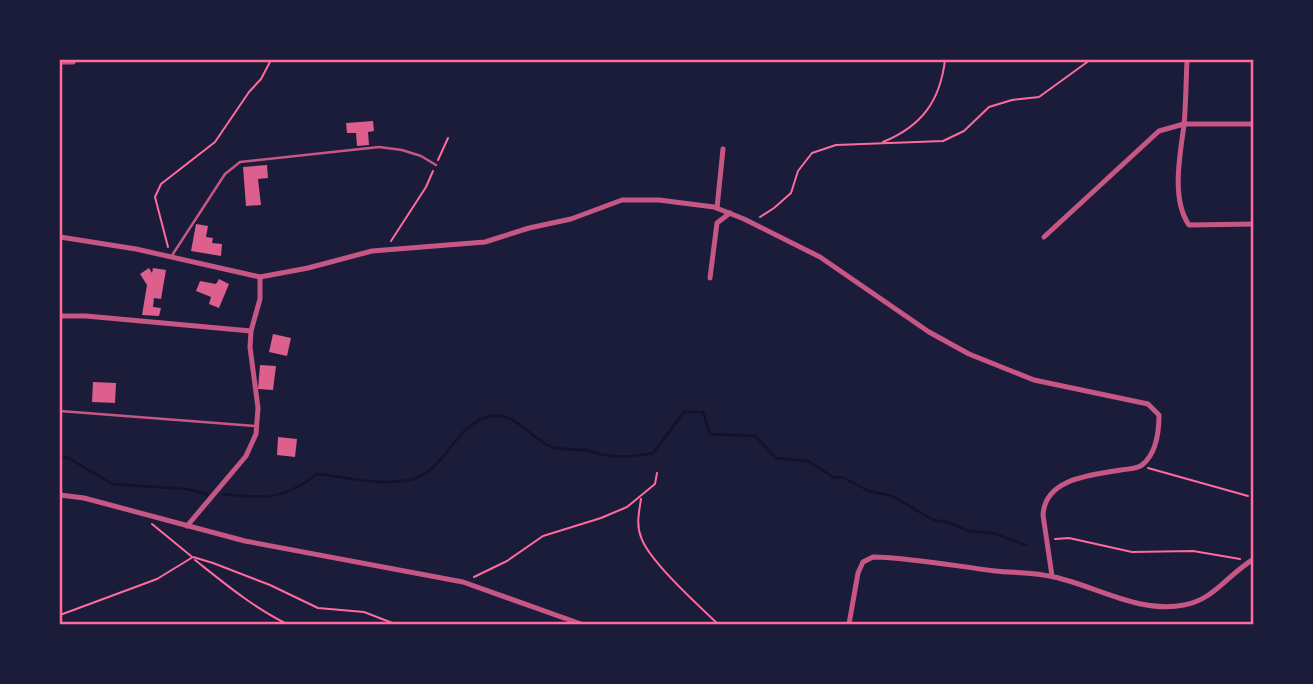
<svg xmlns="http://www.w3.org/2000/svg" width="1313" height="684" viewBox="0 0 1313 684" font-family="'Fira Sans Condensed',sans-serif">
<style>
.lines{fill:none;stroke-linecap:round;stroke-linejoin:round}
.stream{stroke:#12122b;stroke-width:2.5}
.building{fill:#dd5f8e}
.path{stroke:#ff6b9d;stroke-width:2}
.service{stroke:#c65784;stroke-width:2.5}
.minor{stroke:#c65784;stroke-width:5}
.neatline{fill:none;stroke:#ff6b9d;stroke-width:2.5}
</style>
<rect width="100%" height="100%" fill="#1b1b3a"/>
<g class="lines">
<g class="stream">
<polyline points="60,456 69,458 112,484 186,489 207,494"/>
<path d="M223 494C264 498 283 501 317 474 348 477 382 487 413 479 447 469 455 423 491 416 515 411 531 439 552 447 562 450 573 449 584 450 591 451 598 454 605 455 620 458 638 456 653 453L684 412H703L710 434 755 436 776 458 808 461 833 477 844 478 869 491 892 496 933 520 948 522 968 531 993 533 1026 545"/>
</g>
</g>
<g class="building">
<polygon points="373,121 374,131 368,132 369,145 357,146 356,133 347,133 346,123"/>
<polygon points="267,165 268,178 258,179 261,205 246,206 243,167"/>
<polygon points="196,224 208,226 206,237 213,238 212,243 222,244 221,256 191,251"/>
<polygon points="149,268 152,273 153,268 166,270 161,299 154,298 153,307 161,308 159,316 142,315 147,285 140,274"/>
<polygon points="219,279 229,284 219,308 209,304 211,297 196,291 200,281 216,284"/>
<polygon points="273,334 291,338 287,356 269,352"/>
<polygon points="260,365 276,366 273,390 258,389"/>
<polygon points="93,382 116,383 115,403 92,402"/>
<polygon points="278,437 297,439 295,457 277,455"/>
</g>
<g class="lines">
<g class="path">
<polyline points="79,61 92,60"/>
<path d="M883 142C922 126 940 101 945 60"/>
<polyline points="438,160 448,138"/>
<polyline points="760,217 774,208 791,193 798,171 812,153 836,145 943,141 964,131 989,107 1012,100 1039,97 1090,60"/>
<polyline points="391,241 426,187 433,171"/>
<polyline points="168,247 155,197 161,184 215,142 249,92 261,79 271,60"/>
<polyline points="1148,468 1248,496"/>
<path d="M641 499C639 512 636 525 641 537 648 560 700 607 718 624"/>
<polyline points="152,524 191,556"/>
<polyline points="1055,539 1069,538 1132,552 1193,551 1240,559"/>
<path d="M195 560C224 583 254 608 287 624"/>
<polyline points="474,577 507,561 543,536 601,518 627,507 655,484 657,473"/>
<polyline points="60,615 157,579 193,557 213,563 270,585 318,608 364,612 395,624"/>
</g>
<g class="service">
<polyline points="171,257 225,174 240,162 379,147 402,150 421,156 436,165"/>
<polyline points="60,411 255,426"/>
</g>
<g class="minor">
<path d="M1187 60C1186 81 1186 103 1184 125 1180 155 1171 199 1189 225L1254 224"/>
<polyline points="60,62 73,62"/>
<polyline points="717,208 723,149"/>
<path d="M60 237 136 249 260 277 308 268 372 251 485 242 529 228 571 219 622 200H659L714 207 744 219 820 257 929 332 969 354 1034 380 1148 404 1159 415C1159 432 1156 454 1142 465 1137 469 1127 469 1121 470 1092 475 1045 478 1043 515L1052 576"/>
<polyline points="1044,237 1159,131 1184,124 1254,124"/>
<polyline points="710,278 717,223 730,213"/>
<polyline points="60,316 86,316 251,331"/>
<polyline points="60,495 84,498 245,541 463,582 581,624"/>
<polyline points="187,526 246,456 256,434 258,408 250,347 251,331 260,299 260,277"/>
<path d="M849 624 858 573 863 562 873 557C914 558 955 566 995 571 1014 573 1035 572 1054 577 1096 586 1139 614 1184 605 1214 600 1228 574 1254 559"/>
</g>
</g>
<rect width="1313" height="684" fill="none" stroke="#1b1b3a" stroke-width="122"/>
<rect x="61" y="61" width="1191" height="562" class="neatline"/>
</svg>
